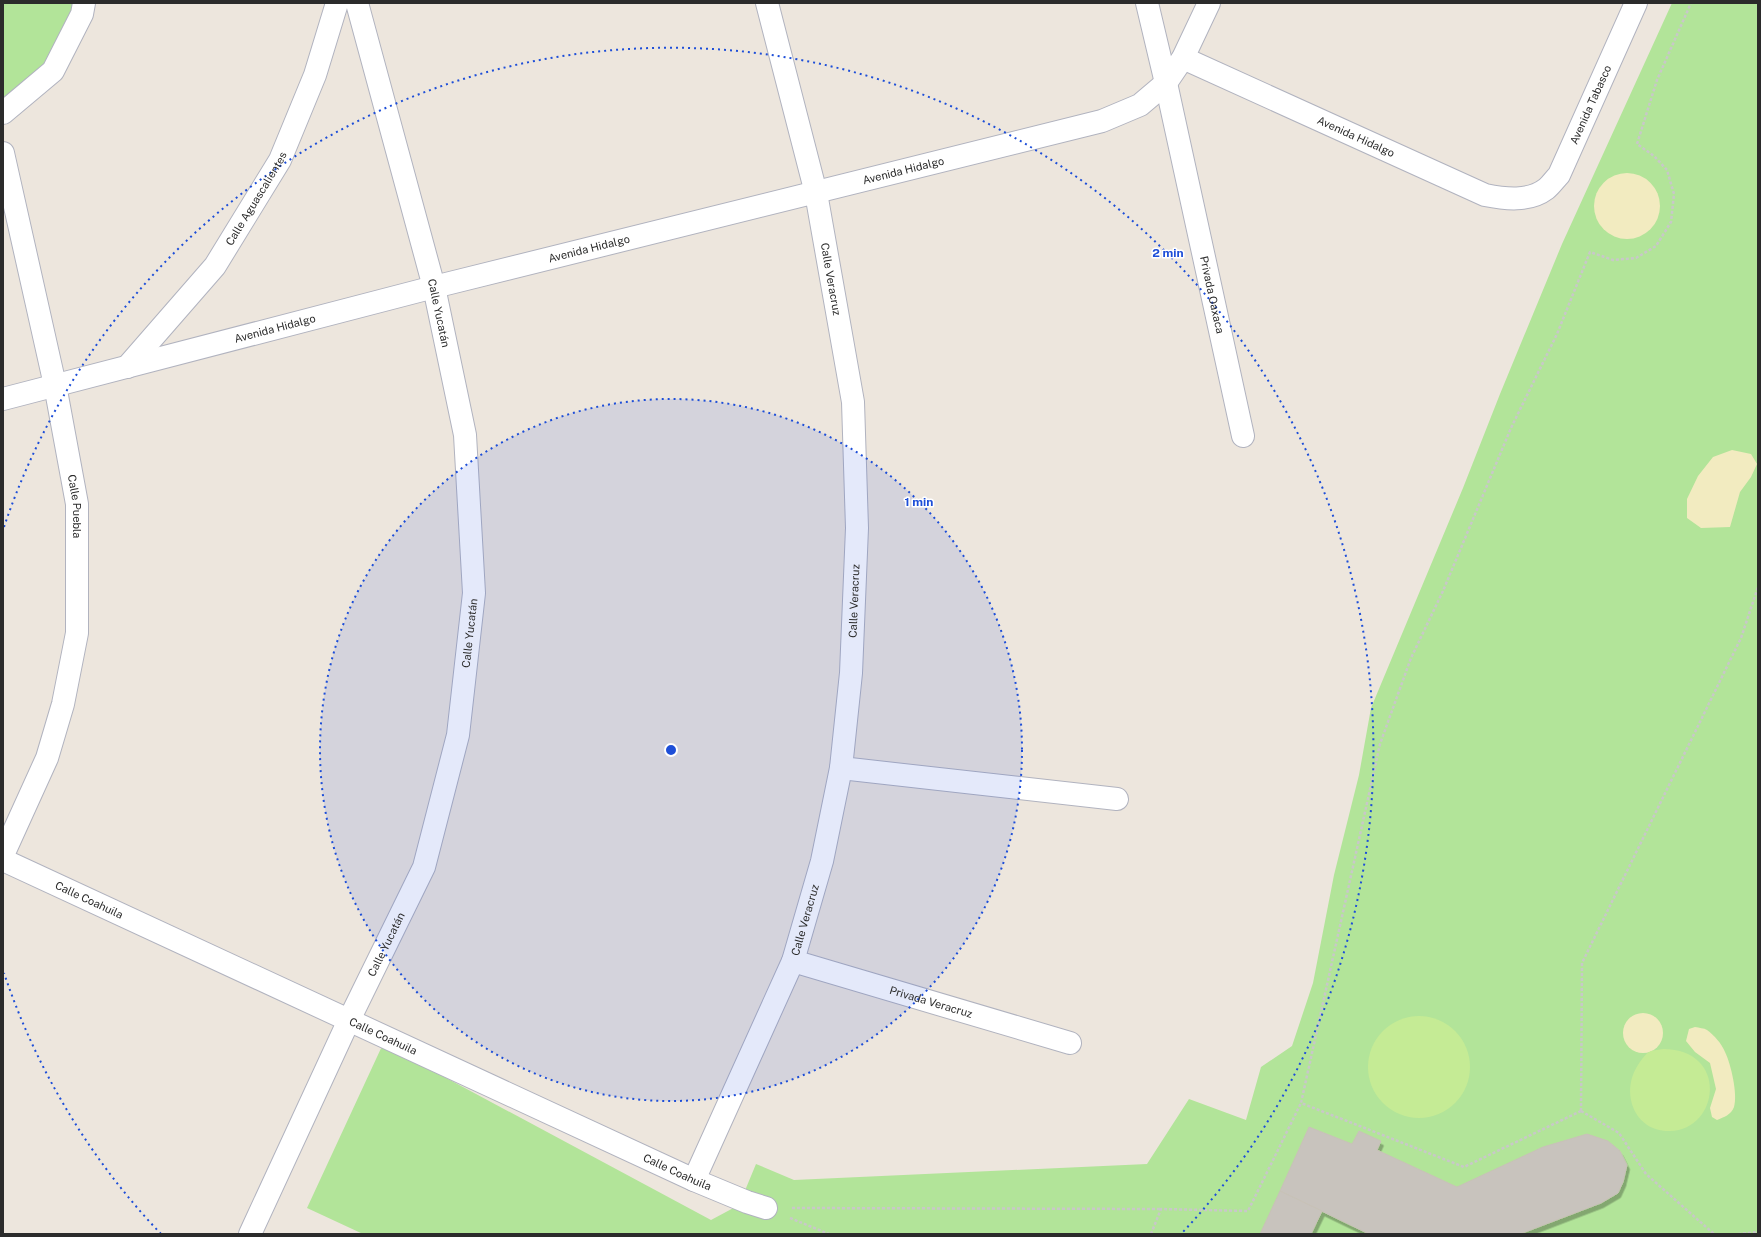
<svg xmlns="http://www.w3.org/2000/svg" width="1761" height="1237" viewBox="0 0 1761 1237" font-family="'Public Sans',sans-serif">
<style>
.green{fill:#b2e499}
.sand{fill:#f2ebc0}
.pitch{fill:#c5eb95}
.building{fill:#c8c3bd;stroke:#c8c2b7;filter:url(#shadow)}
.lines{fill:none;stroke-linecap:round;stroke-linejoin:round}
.minor-casing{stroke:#b1b3bf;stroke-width:24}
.path{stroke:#c8c8c8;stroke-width:2.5;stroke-dasharray:3 2;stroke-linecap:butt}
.minor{stroke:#fff;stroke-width:22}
.ring{fill:none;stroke:#1d4ed8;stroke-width:2;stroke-dasharray:2 4}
.labels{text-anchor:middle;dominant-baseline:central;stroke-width:3;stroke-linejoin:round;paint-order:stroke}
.street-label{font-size:11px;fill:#2b2b2b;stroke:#fff}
.centre{fill:#1d4ed8;stroke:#fff;stroke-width:2}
.ring-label{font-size:12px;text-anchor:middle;font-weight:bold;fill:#1d4ed8;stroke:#fff;stroke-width:3;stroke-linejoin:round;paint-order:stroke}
</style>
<defs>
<filter id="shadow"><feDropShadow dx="2.5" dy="4.5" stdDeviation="0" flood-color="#0004"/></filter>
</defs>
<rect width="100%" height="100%" fill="#ede6dd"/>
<g class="green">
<polygon points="3,3 81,3 51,68 3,103"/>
<polygon points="1672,3 1758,3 1758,1234 363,1234 307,1208 383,1044 711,1220 739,1205 756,1164 794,1180 1147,1164 1189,1099 1246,1120 1261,1067 1292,1046 1313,983 1334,875 1359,775 1371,708 1463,488 1500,394 1562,244"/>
</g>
<g class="sand">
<circle cx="1627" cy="206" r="33"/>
<polygon points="1732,450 1751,454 1757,464 1751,477 1740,492 1730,527 1701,528 1687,518 1687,499 1698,476 1713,457"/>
<circle cx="1643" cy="1033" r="20"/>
<path d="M1695 1027C1699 1028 1704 1028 1707 1030 1714 1035 1722 1044 1725 1052 1731 1064 1738 1095 1734 1107 1731 1115 1724 1117 1717 1120L1712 1117 1710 1108 1716 1089 1710 1063 1695 1052 1686 1041 1689 1029Z"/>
</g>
<g class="pitch">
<circle cx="1419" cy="1067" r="51"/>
<path d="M1663 1049C1729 1049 1720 1130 1670 1131 1634 1132 1620 1092 1638 1065 1641 1060 1646 1053 1651 1051 1654 1050 1659 1050 1663 1049Z"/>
</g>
<g class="building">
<polygon points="1309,1127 1352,1144 1359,1131 1381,1141 1377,1150 1457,1187 1543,1147 1587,1134 1608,1141 1620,1151 1627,1165 1623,1182 1618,1193 1601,1203 1520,1234 1369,1234 1280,1191"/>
<polygon points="1280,1191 1322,1211 1311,1234 1260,1234"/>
</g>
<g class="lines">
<defs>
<g id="minor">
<path id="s1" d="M1147 3 1166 83 1243 436"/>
<path id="s2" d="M1183 58 1485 195C1505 199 1529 202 1546 189 1551 185 1555 179 1559 175L1636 3"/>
<polyline points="3,113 53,71 82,14 84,3"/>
<path id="s3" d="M3 153 55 385 77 504V633L63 704 47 758 3 855"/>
<path id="s4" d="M127 367 215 266 280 160 315 75 337 3"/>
<path id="s5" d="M3 399 434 287 1102 121 1140 105 1166 83 1183 58 1209 3"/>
<polyline points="841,768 1117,799"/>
<path id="s6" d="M3 860 694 1180 747 1202 766 1208"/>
<path id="s7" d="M793 961 1070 1043"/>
<path id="s8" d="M694 1180 793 961 822 861 841 768 851 673 857 528 853 402 816 193 767 3"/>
<path id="s9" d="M250 1234 349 1020 424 867 458 735 474 593 465 435 434 287 357 3"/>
</g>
</defs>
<use href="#minor" class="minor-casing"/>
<g class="path">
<polyline points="1581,1111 1464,1167 1301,1103 1380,744 1411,658 1443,591 1511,428 1557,334 1590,252 1613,260 1636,258 1656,246 1671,222 1674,194 1667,170 1654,156 1637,144 1657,80 1691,3"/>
<polyline points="1581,1111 1582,963 1741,638 1758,587"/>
<polyline points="1581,1111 1619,1133 1646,1174 1714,1234"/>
<polyline points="792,1208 1161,1209"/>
<polyline points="790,1218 829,1234"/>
<polyline points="1151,1234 1161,1209 1248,1211 1301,1103"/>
<polyline points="1738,1234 1758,1232"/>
</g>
<use href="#minor" class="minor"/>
</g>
<circle cx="671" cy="750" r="351" fill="#1d4ed8" fill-opacity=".12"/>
<g class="ring">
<circle cx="671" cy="750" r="351"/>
<path d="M161 1234A703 703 0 0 1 4 973M4 527A703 703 0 1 1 1181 1234"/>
</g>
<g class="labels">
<g class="street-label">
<text stroke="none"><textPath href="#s2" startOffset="491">Avenida Tabasco</textPath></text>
<text stroke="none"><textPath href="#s2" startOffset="190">Avenida Hidalgo</textPath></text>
<text stroke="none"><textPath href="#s5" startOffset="929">Avenida Hidalgo</textPath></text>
<text stroke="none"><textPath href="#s4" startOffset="213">Calle Aguascalientes</textPath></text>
<text stroke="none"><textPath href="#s5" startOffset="605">Avenida Hidalgo</textPath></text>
<text transform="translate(831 279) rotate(80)">Calle Veracruz</text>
<text stroke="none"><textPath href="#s1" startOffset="299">Privada Oaxaca</textPath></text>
<text transform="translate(439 313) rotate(78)">Calle Yucatán</text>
<text stroke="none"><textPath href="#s5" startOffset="281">Avenida Hidalgo</textPath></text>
<text stroke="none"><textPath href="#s3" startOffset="361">Calle Puebla</textPath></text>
<text stroke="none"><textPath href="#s8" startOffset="607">Calle Veracruz</textPath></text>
<text stroke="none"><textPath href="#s9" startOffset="645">Calle Yucatán</textPath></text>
<text stroke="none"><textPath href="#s6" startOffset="95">Calle Coahuila</textPath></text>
<text stroke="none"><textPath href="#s8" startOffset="283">Calle Veracruz</textPath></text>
<text stroke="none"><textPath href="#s9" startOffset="320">Calle Yucatán</textPath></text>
<text stroke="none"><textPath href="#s7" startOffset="144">Privada Veracruz</textPath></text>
<text stroke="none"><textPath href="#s6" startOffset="419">Calle Coahuila</textPath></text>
<text stroke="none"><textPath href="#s6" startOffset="743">Calle Coahuila</textPath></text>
</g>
</g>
<circle cx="671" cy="750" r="6" class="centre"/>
<g class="ring-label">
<text x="1168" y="257">2 min</text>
<text x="919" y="506">1 min</text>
</g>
<rect width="1761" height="1237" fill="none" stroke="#2b2b2b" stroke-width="8"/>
</svg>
